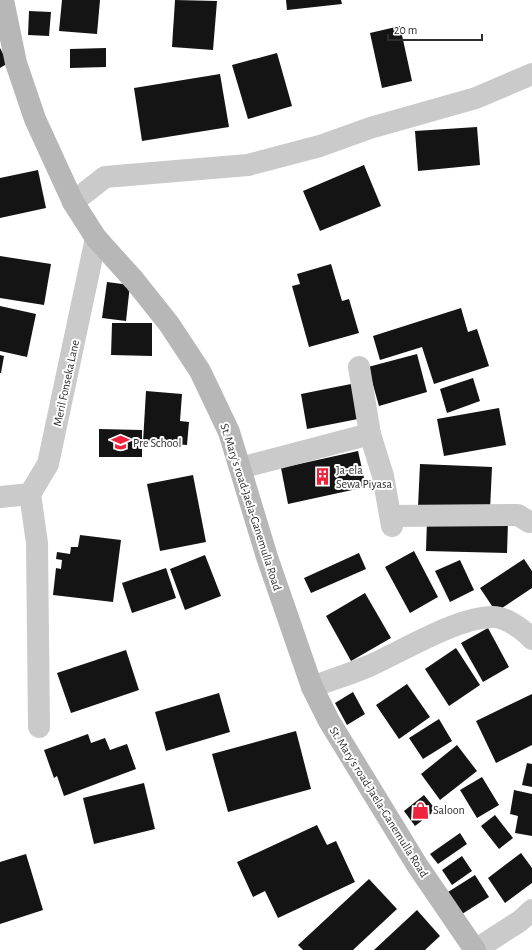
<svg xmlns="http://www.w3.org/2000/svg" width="532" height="950" viewBox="0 0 532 950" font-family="'Alegreya Sans',sans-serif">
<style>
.building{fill:#141414}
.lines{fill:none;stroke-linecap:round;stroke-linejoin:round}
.minor{stroke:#cacaca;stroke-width:22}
.secondary{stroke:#b7b7b7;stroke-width:22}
.labels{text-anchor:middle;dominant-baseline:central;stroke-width:4;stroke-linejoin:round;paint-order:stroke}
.street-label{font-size:12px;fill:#2d2d2d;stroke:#fff}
.poi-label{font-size:12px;fill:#2d2d2d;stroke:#fff;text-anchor:start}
</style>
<rect width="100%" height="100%" fill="#fff"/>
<g class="building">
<polygon points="62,0 100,0 97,34 59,31"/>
<polygon points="175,0 217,1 213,50 172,47"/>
<polygon points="286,0 341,0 342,4 287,10"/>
<polygon points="29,11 51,12 49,36 28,35"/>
<polygon points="400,26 412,81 382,88 370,33"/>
<polygon points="0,48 8,63 0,68"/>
<polygon points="106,48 106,67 70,68 70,49"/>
<polygon points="277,53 292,106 248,119 232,65"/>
<polygon points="220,74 229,127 142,141 134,88"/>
<polygon points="477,127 480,165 418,171 415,131"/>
<polygon points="364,165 381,206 320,231 303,191"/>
<polygon points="38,170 46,208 0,218 0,178"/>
<polygon points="0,256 51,264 44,305 0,298"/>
<polygon points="331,264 342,301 349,299 359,333 309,347 292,286 300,284 297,274"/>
<polygon points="107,282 130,285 126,321 102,318"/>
<polygon points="0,306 36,314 27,357 0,351"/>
<polygon points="461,308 468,332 477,329 489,366 434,384 422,347 380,360 373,336"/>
<polygon points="112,323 152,323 152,356 111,355"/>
<polygon points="417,354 427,392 379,406 368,367"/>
<polygon points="0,355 4,356 1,373 0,373"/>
<polygon points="473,378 480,401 447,413 440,389"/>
<polygon points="356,383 363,418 307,429 301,394"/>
<polygon points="146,391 182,394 180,421 189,422 187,445 143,442"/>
<polygon points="499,408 506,445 444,456 437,419"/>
<polygon points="99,429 142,430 142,457 99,457"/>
<polygon points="358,451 366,487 288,504 281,468"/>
<polygon points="420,464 492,467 490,510 418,507"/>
<polygon points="193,475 206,542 160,551 147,484"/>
<polygon points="427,519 508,522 507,553 426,551"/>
<polygon points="80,535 121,540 113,602 53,595 56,568 61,569 62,560 56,559 57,552 70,554 71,547 78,547"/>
<polygon points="414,551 438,597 410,613 385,567"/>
<polygon points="359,553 366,569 311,593 304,578"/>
<polygon points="205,555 221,596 185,610 170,569"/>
<polygon points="524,559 532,571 532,588 496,612 480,588"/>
<polygon points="460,560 474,590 450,602 435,571"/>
<polygon points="166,568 176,598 132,613 122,583"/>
<polygon points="365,593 391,638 351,661 326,616"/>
<polygon points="488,628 509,667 483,682 461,643"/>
<polygon points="456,648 480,685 449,706 425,669"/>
<polygon points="126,650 139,690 71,713 57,673"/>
<polygon points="407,684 430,717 399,739 376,705"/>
<polygon points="353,692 365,714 347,725 335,703"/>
<polygon points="219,693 230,732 166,751 155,712"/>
<polygon points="532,694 532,745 496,763 476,721"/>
<polygon points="439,719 452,741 423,759 409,738"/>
<polygon points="296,731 311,789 228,812 212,754"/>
<polygon points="88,734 91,743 105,738 110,750 127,744 136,769 64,796 57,776 54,778 44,750"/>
<polygon points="457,745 477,771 440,800 421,774"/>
<polygon points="527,763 532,764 532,787 522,785"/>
<polygon points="482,777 499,805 477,818 460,790"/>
<polygon points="144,783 155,829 94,844 83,798"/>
<polygon points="514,790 532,794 532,836 515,833 518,816 510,814"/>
<polygon points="424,795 436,810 415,826 404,811"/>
<polygon points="495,815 513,838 499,849 481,826"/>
<polygon points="317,825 327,845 336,841 355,882 278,918 265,891 253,897 237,862"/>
<polygon points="460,833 467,844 438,864 430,854"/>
<polygon points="521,853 532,868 532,883 505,903 488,878"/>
<polygon points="26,854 43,910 0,924 0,862"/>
<polygon points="462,856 472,871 452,885 442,870"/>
<polygon points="475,875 489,897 462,914 448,892"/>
<polygon points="369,879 397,909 353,950 303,950 298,945"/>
<polygon points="417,910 440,936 425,950 374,950"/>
</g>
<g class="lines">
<g class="minor">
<polyline points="73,202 105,177 248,165 320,146 370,128 476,98 532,74"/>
<polyline points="370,434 383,476 392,526"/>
<polyline points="240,468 370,434 359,367"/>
<polyline points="30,494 37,543 39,727"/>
<polyline points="0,497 30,494 48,464 96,238"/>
<polyline points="391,516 518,515 529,522"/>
<path d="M312 687C331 680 350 674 369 666 403 651 457 617 493 617 506 617 524 630 532 639"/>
<polyline points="475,950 520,921 532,910"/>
</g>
<polyline class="secondary" points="3,0 16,63 35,119 73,202 96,238 134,280 169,324 200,371 229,432 267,557 312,687 329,721 417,865 475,950"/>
</g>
<defs>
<symbol id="school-bare" viewBox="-9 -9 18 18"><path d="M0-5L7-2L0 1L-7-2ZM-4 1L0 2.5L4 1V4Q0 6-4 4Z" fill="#ef233b" stroke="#fff" stroke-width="2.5" paint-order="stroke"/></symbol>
<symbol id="building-bare" viewBox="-9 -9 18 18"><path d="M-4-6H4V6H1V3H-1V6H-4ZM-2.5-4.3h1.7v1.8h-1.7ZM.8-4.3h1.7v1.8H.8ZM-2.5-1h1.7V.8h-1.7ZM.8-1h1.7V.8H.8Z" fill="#ef233b" stroke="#fff" stroke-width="2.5" paint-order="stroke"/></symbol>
<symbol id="shop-bare" viewBox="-9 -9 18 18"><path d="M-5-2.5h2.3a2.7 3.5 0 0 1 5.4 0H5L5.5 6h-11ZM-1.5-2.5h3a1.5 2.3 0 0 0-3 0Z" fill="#ef233b" stroke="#fff" stroke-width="2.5" paint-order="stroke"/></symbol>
</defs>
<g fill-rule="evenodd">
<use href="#school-bare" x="108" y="430" width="25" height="25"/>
<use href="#building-bare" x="310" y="464" width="25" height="25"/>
<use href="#shop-bare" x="408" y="798" width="25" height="25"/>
</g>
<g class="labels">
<g class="street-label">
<text transform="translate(66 383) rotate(-78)">Meril Fonseka Lane</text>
<text transform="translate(251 507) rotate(72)">St. Mary's road-Jaela-Ganemulla Road</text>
<text transform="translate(379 802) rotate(58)">St. Mary's road-Jaela-Ganemulla Road</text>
</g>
<g class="poi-label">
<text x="133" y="443">Pre School</text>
<text x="336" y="470">Ja-ela<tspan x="336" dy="14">Sewa Piyasa</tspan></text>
<text x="433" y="810">Saloon</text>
</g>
</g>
<path d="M388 34v6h94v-6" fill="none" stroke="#2d2d2d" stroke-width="2"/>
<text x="394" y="34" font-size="12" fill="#2d2d2d" stroke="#ffffff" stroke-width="3" paint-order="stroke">20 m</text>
</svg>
